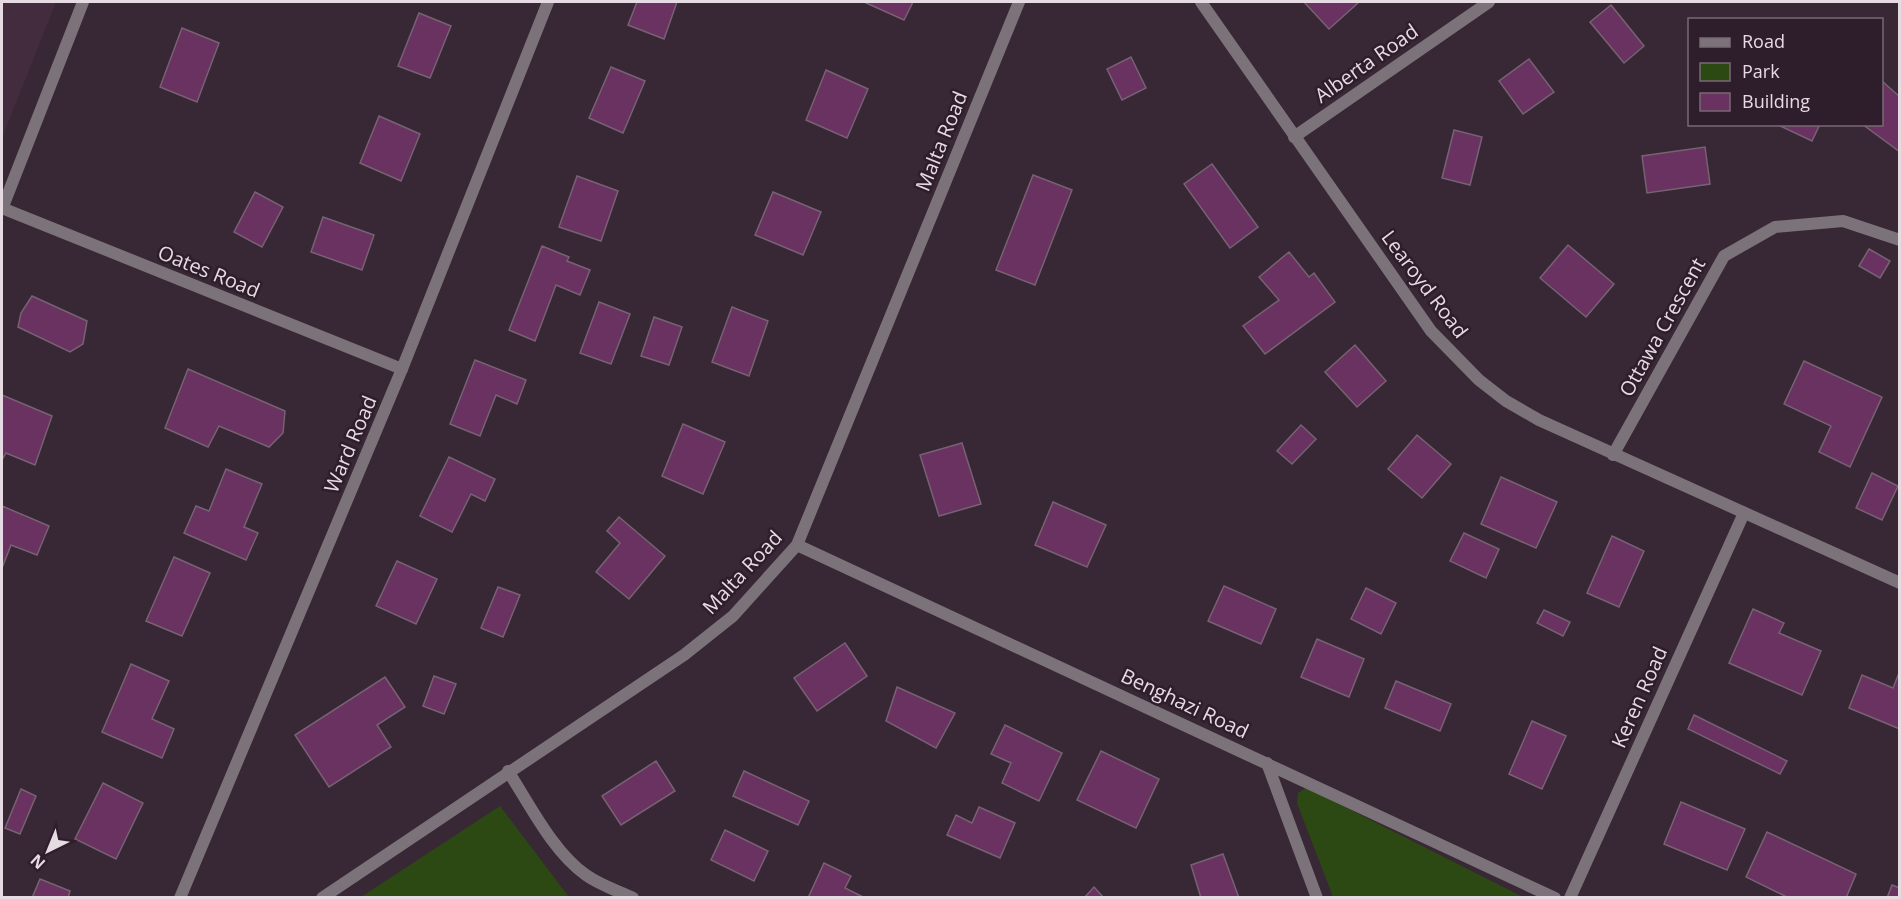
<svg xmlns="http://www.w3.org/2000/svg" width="1901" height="899" viewBox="0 0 1901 899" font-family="'Open Sans',sans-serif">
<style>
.built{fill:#442c3f}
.green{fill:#2d4913}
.building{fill:#693260;stroke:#766272;stroke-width:1.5}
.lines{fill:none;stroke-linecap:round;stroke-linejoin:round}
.minor{stroke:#7c737a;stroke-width:12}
.tertiary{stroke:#7c737a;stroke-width:12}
.labels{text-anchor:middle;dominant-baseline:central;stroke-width:5;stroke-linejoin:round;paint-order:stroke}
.street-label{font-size:20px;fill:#e6dae3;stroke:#2e1d2b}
</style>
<rect width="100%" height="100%" fill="#382735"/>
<polygon class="built" points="2,2 56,2 2,138"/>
<g class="green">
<polygon points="1306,788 1323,796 1523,897 1333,897 1297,803 1298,793"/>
<polygon points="500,806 569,897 361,897"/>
</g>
<g class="building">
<polygon points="637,2 677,2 664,39 628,25"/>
<polygon points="864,2 913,2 904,20"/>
<polygon points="1304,2 1359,2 1329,29"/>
<polygon points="1611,5 1644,46 1624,63 1590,22"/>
<polygon points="419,13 451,26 430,78 398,66"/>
<polygon points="182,28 219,43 197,102 160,87"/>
<polygon points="1131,57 1146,88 1122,100 1107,69"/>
<polygon points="1529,59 1554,92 1523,114 1499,81"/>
<polygon points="611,67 645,81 623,133 589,118"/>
<polygon points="826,70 868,89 847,138 806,120"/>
<polygon points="1882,81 1900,97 1900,152 1862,124 1882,124"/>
<polygon points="379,116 420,134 401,181 360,163"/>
<polygon points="1776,124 1820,124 1812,141"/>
<polygon points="1454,130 1482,137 1470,185 1442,178"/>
<polygon points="1705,147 1710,184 1647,193 1642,156"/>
<polygon points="1212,164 1258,227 1230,248 1184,184"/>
<polygon points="1033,175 1072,190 1035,285 996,270"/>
<polygon points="577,176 618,191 601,241 559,227"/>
<polygon points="255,192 283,207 262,247 234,232"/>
<polygon points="773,192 821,212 803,255 755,235"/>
<polygon points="323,217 374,235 362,270 311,252"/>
<polygon points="1568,245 1614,284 1586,317 1540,278"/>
<polygon points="542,246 569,257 567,261 590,270 580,295 556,285 535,341 509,330"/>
<polygon points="1869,249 1890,261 1880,278 1859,266"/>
<polygon points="1289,252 1309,277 1314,273 1335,302 1265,354 1243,326 1279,300 1259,277"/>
<polygon points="32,296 87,321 83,344 70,352 18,327 21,313"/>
<polygon points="599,302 630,314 611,364 580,353"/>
<polygon points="732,307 768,321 749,376 712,362"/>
<polygon points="654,317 682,327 669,365 641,356"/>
<polygon points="1355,345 1386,381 1357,407 1325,372"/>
<polygon points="475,360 526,380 517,404 496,395 480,436 450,424"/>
<polygon points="1804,361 1882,397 1850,467 1819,452 1831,426 1784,404"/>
<polygon points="188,369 285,411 283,433 269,447 219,426 208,447 165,428"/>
<polygon points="2,395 52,416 35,465 6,453 2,460"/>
<polygon points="683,424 725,442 703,494 662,476"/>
<polygon points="1301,425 1316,439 1292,464 1277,451"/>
<polygon points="1417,435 1451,464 1422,498 1388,469"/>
<polygon points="962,443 981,504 939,516 920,455"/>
<polygon points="449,457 495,479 485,501 471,494 452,532 420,516"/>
<polygon points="226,469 262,484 244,527 258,533 246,560 184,533 196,506 209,511"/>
<polygon points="1872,473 1898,486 1882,520 1856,508"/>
<polygon points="1501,477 1557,502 1536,548 1481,524"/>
<polygon points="1053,502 1106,525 1087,567 1035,545"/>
<polygon points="2,506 49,526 37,555 11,545 2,568"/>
<polygon points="619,517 665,556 629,599 596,572 620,543 607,531"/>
<polygon points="1464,533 1499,549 1486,578 1450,561"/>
<polygon points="1612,536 1644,551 1619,607 1587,593"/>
<polygon points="174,557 210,573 182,636 146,621"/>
<polygon points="397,561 437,579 416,624 376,606"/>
<polygon points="1224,586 1276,609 1261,644 1208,621"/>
<polygon points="498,587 520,595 503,637 481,628"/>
<polygon points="1366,588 1396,603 1381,634 1351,619"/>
<polygon points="1753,609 1784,623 1779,633 1821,651 1802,695 1729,663"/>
<polygon points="1544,610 1570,622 1563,636 1537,623"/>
<polygon points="1317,639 1364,659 1349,697 1301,677"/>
<polygon points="845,643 867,676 817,711 794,678"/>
<polygon points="131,664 169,681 152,719 174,729 162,758 102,732"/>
<polygon points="1899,673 1900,729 1849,708 1862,675 1893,688"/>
<polygon points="434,676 456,684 444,714 423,706"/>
<polygon points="385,677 405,707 377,725 391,747 329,787 295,735"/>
<polygon points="1396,681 1451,704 1440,731 1385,708"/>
<polygon points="897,687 955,713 936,748 886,721"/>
<polygon points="1694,715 1787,761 1780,774 1688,729"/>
<polygon points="1532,721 1566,736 1542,789 1509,774"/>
<polygon points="1005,725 1062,753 1039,801 1002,783 1011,763 991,754"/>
<polygon points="1101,751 1159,779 1136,828 1077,800"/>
<polygon points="656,761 675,791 621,825 602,796"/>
<polygon points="744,771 809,801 798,825 733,796"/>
<polygon points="103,783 143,803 116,859 75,839"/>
<polygon points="21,789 36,796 20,834 5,828"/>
<polygon points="1681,802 1745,829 1727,870 1664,844"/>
<polygon points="979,807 1015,823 1000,858 947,835 956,815 972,823"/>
<polygon points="725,830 768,851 754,881 711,860"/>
<polygon points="1767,832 1856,874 1846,898 1789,898 1746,877"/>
<polygon points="1223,854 1239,898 1201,898 1191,865"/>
<polygon points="824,863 851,876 845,888 865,898 808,898"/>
<polygon points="40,879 70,891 68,898 32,898"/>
<polygon points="1892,885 1900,888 1900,898 1887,898"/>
<polygon points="1094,887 1104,898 1084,898"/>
</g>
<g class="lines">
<g class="minor">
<polyline points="1201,2 1431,331 1479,380 1506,401 1539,420 1900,583"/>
<polyline points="1294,137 1489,2"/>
<polyline points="2,208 402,369"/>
<polyline points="2,209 83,2"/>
<polyline points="1613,455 1724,256 1775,227 1843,221 1900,240"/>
<polyline points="797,545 1019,2"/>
<polyline points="1267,763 1317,898"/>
<path d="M508 771C530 805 553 852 586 875 600 885 618 891 633 898"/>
<polyline points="180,898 402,369 548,2"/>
<polyline points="1570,898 1744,513"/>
</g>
<polyline class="tertiary" points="322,898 684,655 733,616 797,545 1555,898"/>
</g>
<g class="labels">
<g class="street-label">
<text transform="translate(1366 63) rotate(-35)">Alberta Road</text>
<text transform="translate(941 141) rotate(-68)">Malta Road</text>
<text transform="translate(209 271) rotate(22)">Oates Road</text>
<text transform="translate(1425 284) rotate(53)">Learoyd Road</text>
<text transform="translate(1662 327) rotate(-61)">Ottawa Crescent</text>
<text transform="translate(350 444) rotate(-67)">Ward Road</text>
<text transform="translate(742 572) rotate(-47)">Malta Road</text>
<text transform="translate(1639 697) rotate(-66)">Keren Road</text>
<text transform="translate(1185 703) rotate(25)">Benghazi Road</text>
</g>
</g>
<rect width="1901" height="899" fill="none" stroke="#e6dae3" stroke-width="6"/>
<rect x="1688" y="18" width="195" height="108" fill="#2e1d2b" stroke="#786975" stroke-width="1.5"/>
<rect x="1700" y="38" width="30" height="9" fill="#7c737a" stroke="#786975" stroke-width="1.5"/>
<text x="1742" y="48" font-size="18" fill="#e6dae3">Road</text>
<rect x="1700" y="63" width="30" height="18" fill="#2d4913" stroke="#786975" stroke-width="1.5"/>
<text x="1742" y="78" font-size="18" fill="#e6dae3">Park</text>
<rect x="1700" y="93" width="30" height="18" fill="#693260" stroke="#786975" stroke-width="1.5"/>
<text x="1742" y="108" font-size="18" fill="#e6dae3">Building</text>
<g transform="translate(48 851) rotate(223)" stroke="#2e1d2b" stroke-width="4.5" paint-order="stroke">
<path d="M0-4.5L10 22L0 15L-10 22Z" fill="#e6dae3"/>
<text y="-9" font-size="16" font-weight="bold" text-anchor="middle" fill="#e6dae3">N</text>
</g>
</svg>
